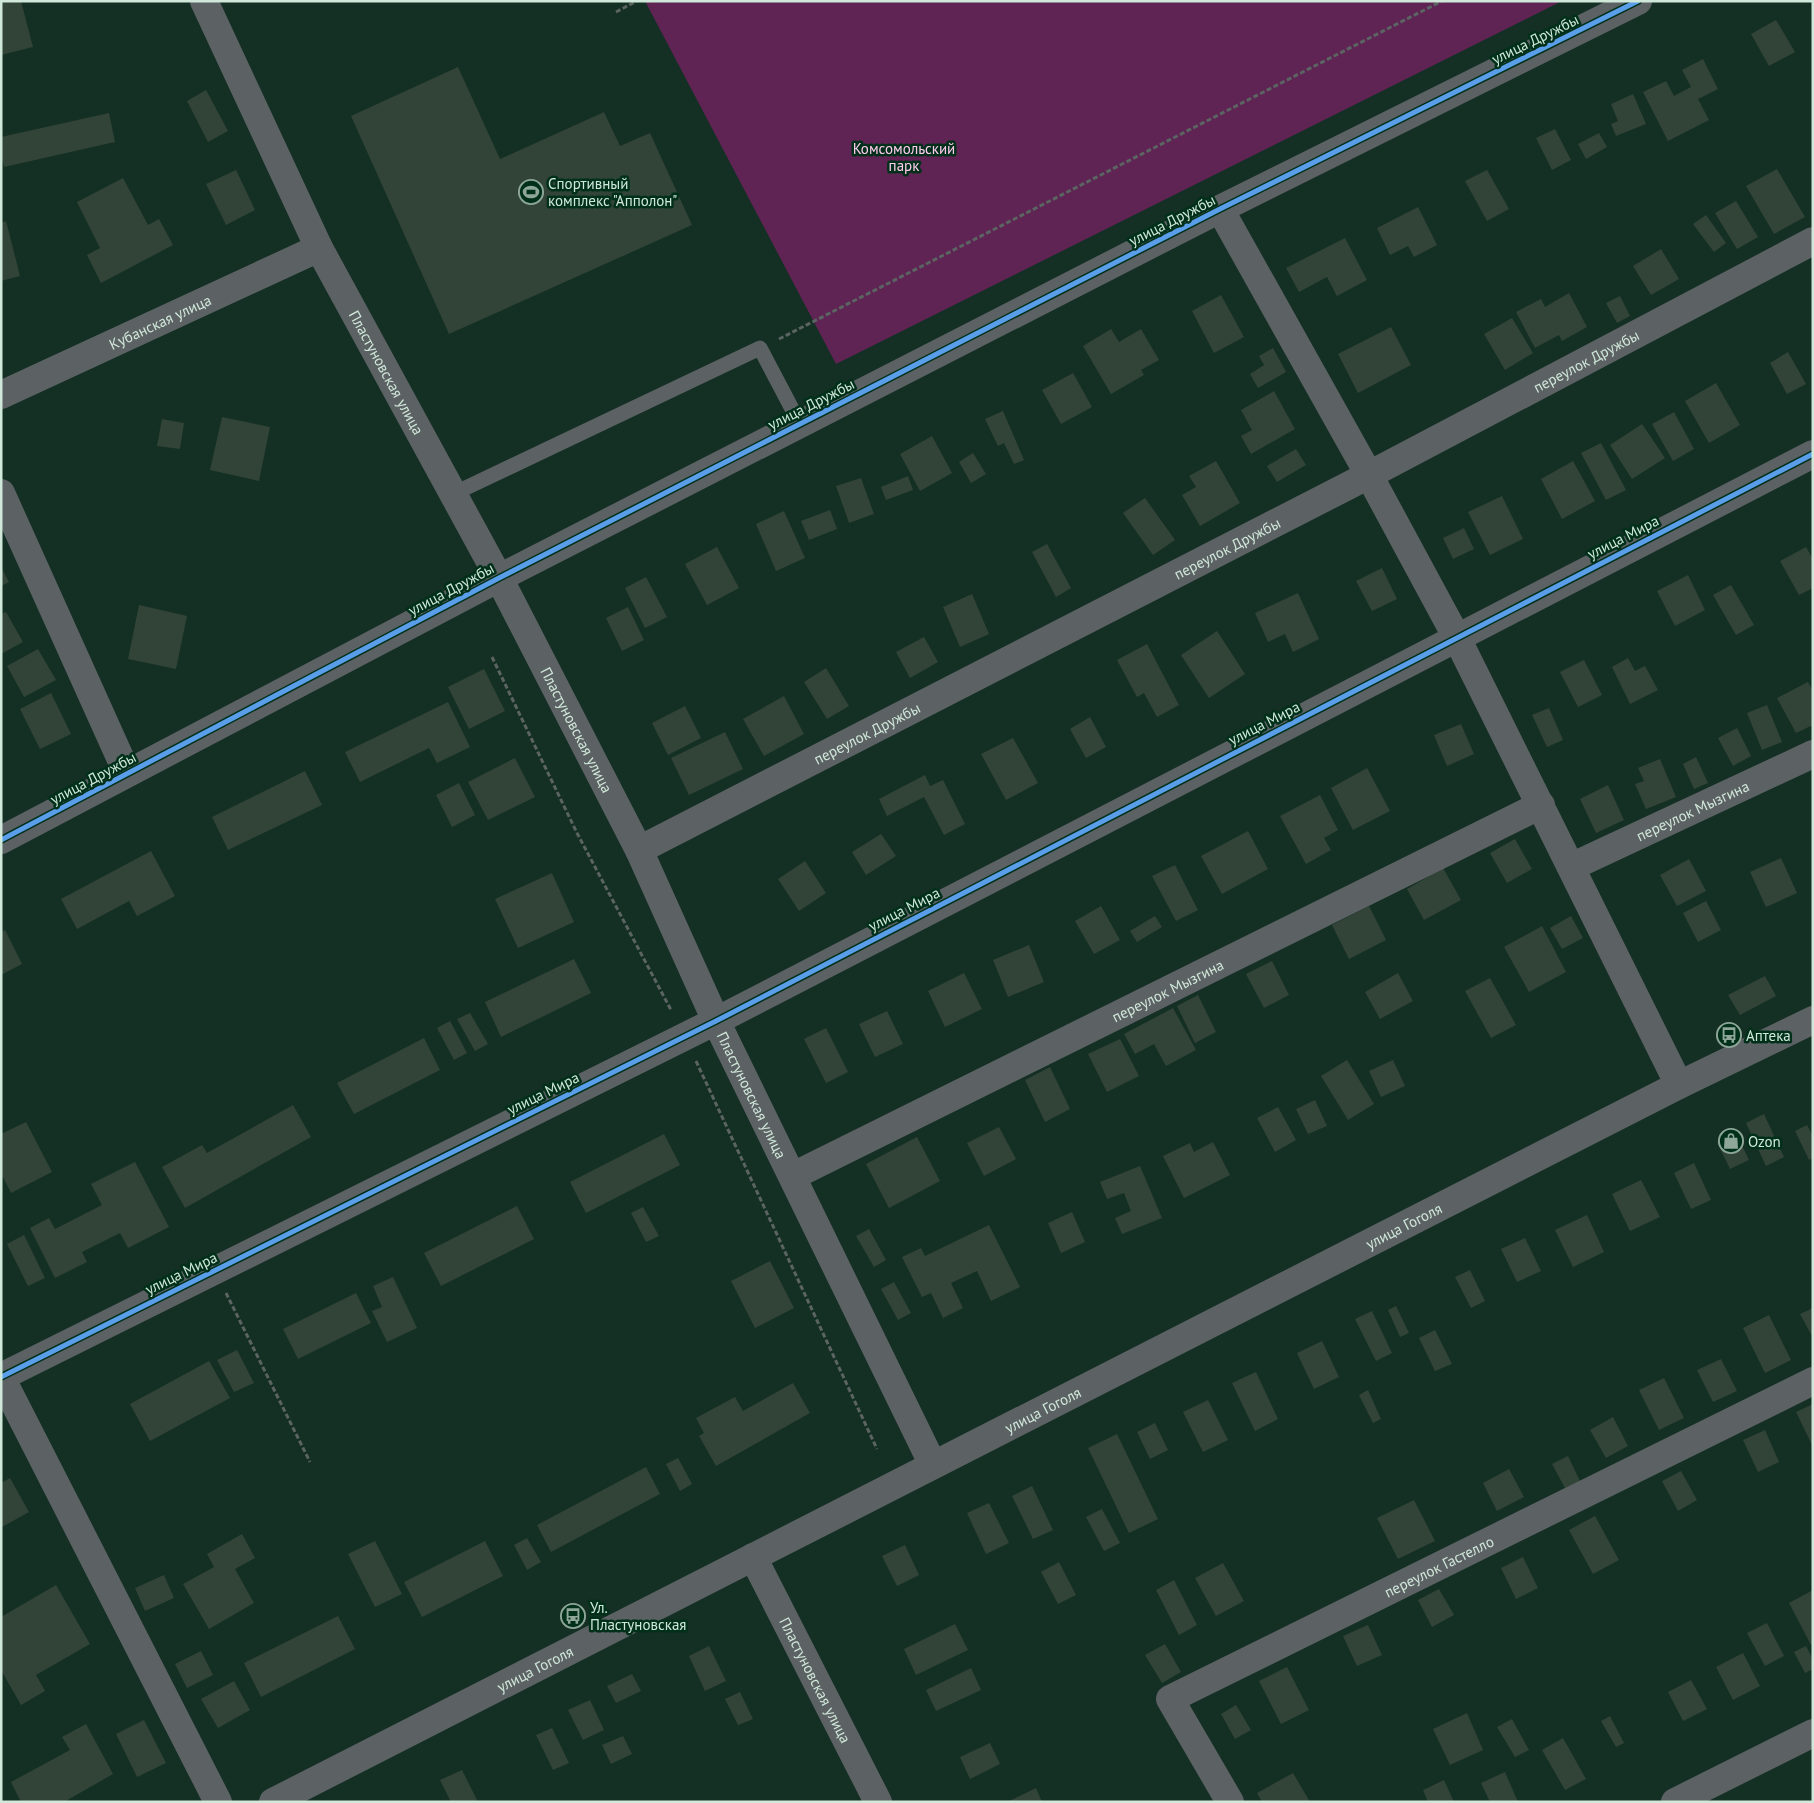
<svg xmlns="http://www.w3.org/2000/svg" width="1814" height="1803" viewBox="0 0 1814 1803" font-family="'PT Sans',sans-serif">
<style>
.green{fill:#5f2453}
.building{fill:#324438}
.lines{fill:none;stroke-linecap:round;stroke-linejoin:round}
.path{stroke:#5b6463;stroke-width:3;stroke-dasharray:5 2.5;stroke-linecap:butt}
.service{stroke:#5c6164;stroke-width:15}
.minor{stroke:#5c6164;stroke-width:28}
.tertiary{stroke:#5c6164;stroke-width:28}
.cycleway-casing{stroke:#00301a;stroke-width:8}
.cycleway{stroke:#5a9eea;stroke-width:5}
.labels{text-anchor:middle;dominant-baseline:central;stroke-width:5;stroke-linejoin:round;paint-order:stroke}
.street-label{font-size:15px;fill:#d0e8d9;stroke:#00301a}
.park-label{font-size:15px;fill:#ffcbee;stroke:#00301a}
.poi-label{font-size:15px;fill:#d0e8d9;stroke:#00301a;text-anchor:start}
</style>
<rect width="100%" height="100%" fill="#142f23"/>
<polygon class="green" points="645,1 1562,1 836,364"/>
<g class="building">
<polygon points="1,1 21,1 33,47 1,55"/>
<polygon points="1776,20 1795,52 1769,66 1751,34"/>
<polygon points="1703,59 1718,89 1698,99 1709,120 1668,141 1643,92 1666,81 1674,96 1691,87 1682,70"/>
<polygon points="458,67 500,159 604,112 620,146 650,133 692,225 449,334 351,116"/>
<polygon points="206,90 228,131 208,142 187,101"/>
<polygon points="1633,94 1646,124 1616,136 1611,124 1618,121 1611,104"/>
<polygon points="109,113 115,142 4,167 1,154 1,137"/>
<polygon points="1555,129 1571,160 1552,170 1536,138"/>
<polygon points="1599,133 1607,147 1586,159 1578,144"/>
<polygon points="1777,169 1805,217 1774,234 1746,186"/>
<polygon points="236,170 255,210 226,225 206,184"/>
<polygon points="1487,170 1509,209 1487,221 1465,181"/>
<polygon points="123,178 148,225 159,219 173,245 101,283 87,255 100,248 77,202"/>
<polygon points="1736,201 1758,237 1737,249 1715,213"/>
<polygon points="1418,207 1437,245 1414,257 1408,246 1390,255 1377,228"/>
<polygon points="1706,215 1726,243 1714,252 1693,224"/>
<polygon points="6,221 20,276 1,281 1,223"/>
<polygon points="1345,238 1367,280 1337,296 1327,277 1299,292 1286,268"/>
<polygon points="1661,249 1679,279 1651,295 1633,266"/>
<polygon points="1569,293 1587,327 1562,341 1559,335 1535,348 1516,312 1541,299 1545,307"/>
<polygon points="1221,295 1244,337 1214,353 1192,311"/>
<polygon points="1620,296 1630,316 1617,323 1606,303"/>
<polygon points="1512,318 1533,353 1505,370 1484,334"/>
<polygon points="1391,327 1411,365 1358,393 1338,354"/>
<polygon points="1111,329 1119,342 1141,329 1159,360 1141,370 1144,375 1111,394 1083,346"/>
<polygon points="1273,348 1286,372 1258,388 1250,374 1264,365 1259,356"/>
<polygon points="1788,352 1806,384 1787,394 1770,363"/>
<polygon points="1073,373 1092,407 1061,424 1042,390"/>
<polygon points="1716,383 1740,425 1709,443 1685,401"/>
<polygon points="1274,391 1295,429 1251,454 1241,436 1252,430 1241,410"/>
<polygon points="1003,411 1024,460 1014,464 1004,443 998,446 985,419"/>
<polygon points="1674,412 1694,449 1673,461 1652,424"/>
<polygon points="222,417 270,427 259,481 210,470"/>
<polygon points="162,419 184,423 180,449 157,446"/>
<polygon points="1642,424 1665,458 1632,479 1610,445"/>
<polygon points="932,436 952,473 920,491 900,454"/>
<polygon points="1601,443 1626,490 1606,500 1581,453"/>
<polygon points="1296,449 1306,465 1277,482 1267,466"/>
<polygon points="973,453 986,474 971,483 959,462"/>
<polygon points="1216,461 1240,503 1200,526 1182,495 1196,487 1189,476"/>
<polygon points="1573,461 1595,501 1562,519 1541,479"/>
<polygon points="908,476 913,490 886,500 881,487"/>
<polygon points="861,478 874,514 849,523 836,486"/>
<polygon points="1502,496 1523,539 1490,555 1468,512"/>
<polygon points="1145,498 1175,540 1153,555 1123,513"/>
<polygon points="830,510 837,529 809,540 801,521"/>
<polygon points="784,511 805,558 776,571 756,524"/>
<polygon points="1464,528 1474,549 1453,559 1443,538"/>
<polygon points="1047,544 1071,588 1056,597 1032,552"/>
<polygon points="717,547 739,588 707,605 685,564"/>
<polygon points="1806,547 1813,559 1813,588 1799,595 1780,561"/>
<polygon points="1,567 9,582 1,586"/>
<polygon points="1382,568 1397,599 1372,611 1356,581"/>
<polygon points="1688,575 1705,610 1675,626 1657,591"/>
<polygon points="646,577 667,617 645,628 625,588"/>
<polygon points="1731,585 1754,625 1736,635 1713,595"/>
<polygon points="1298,593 1319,639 1293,652 1285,634 1268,642 1255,613"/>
<polygon points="972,594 989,634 960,647 943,607"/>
<polygon points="139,605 187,616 176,669 128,659"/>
<polygon points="628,607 644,640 622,651 606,618"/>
<polygon points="6,612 23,642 1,654 1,614"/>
<polygon points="1217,631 1245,674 1209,698 1181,655"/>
<polygon points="924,637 938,662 910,678 896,652"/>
<polygon points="1147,644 1179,705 1157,717 1144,693 1137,697 1117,660"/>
<polygon points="38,649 56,680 24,697 7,666"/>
<polygon points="1628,658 1635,671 1645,666 1658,690 1630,704 1612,667"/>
<polygon points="1584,660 1602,695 1578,707 1560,672"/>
<polygon points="826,668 849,706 827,719 804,682"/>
<polygon points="484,669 505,711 469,729 448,687"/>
<polygon points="1808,682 1813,691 1813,725 1796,733 1777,698"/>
<polygon points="51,693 71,734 40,749 20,709"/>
<polygon points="784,696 804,734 764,756 743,719"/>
<polygon points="448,702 470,747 437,763 429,748 360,782 345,752"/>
<polygon points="1767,705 1782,742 1762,750 1747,713"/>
<polygon points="685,706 701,738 668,755 652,723"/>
<polygon points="1549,708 1563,740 1547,747 1532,715"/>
<polygon points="1090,717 1106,747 1086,758 1070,729"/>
<polygon points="1461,724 1474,754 1447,766 1434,735"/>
<polygon points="1737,728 1751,756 1733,766 1718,738"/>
<polygon points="725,732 743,769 689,795 671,758"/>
<polygon points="1013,738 1038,783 1006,800 981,754"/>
<polygon points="1696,757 1708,783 1694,789 1683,764"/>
<polygon points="515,758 535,797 488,820 468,782"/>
<polygon points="1660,759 1676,797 1646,809 1635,784 1644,781 1638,768"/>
<polygon points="1367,768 1390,811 1353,830 1331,788"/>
<polygon points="305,771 322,805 228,850 212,817"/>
<polygon points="925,775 930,786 943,780 965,824 944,835 924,797 887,816 879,799"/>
<polygon points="459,783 475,815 452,827 436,795"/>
<polygon points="1608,785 1624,820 1596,833 1580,799"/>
<polygon points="1320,795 1338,830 1324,838 1331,850 1306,864 1280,816"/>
<polygon points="1248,831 1268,869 1222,894 1201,856"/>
<polygon points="881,834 896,856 866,875 852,852"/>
<polygon points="1515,839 1532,869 1507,883 1490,853"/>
<polygon points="151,851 175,896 137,916 129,901 77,929 61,899"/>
<polygon points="1781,858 1797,893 1766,907 1750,872"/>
<polygon points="1689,859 1706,891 1677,906 1660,875"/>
<polygon points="805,861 826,893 799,911 778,879"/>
<polygon points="1175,865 1198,910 1176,921 1152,876"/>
<polygon points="1443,868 1461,900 1424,920 1407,889"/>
<polygon points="552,873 574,922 518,948 495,899"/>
<polygon points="1706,901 1721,930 1698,942 1683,913"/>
<polygon points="1101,906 1120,940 1094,954 1075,921"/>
<polygon points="1369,906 1386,940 1349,959 1332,925"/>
<polygon points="1155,916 1162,927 1137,942 1130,931"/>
<polygon points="1571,916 1583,938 1562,949 1550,928"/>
<polygon points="1542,926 1566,972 1529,992 1504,947"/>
<polygon points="5,930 22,964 1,975 1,932"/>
<polygon points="1029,945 1044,982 1008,997 993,960"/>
<polygon points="574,959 591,993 501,1037 485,1002"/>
<polygon points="1272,961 1289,995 1264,1008 1246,974"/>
<polygon points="964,973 982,1009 945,1027 928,991"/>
<polygon points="1398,973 1413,1001 1380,1019 1365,992"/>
<polygon points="1765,976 1776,996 1740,1015 1728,995"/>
<polygon points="1490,978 1516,1025 1491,1038 1465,991"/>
<polygon points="1198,995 1216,1032 1195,1043 1177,1006"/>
<polygon points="1173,1008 1196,1050 1166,1066 1154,1044 1135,1054 1124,1034"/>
<polygon points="887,1011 903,1044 875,1057 859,1024"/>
<polygon points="470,1013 488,1044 475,1051 457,1019"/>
<polygon points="450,1021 467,1053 454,1060 437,1028"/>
<polygon points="826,1028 848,1072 826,1083 804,1039"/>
<polygon points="424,1038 440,1070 354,1114 337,1083"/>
<polygon points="1120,1039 1139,1076 1107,1092 1088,1054"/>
<polygon points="1347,1060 1374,1104 1348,1120 1321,1076"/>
<polygon points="1393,1060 1405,1086 1381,1097 1369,1071"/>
<polygon points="1050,1067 1070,1109 1045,1122 1025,1080"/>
<polygon points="1315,1100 1327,1126 1308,1134 1296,1109"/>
<polygon points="293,1105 311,1137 185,1208 162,1167 202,1145 207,1153"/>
<polygon points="1278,1107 1296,1140 1275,1152 1257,1118"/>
<polygon points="1764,1114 1784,1157 1766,1166 1746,1123"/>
<polygon points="26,1122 52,1172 11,1193 3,1177 1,1178 1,1134"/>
<polygon points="1807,1125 1813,1136 1813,1158 1809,1160 1795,1131"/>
<polygon points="999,1127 1016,1159 984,1176 967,1143"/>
<polygon points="1736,1133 1749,1160 1730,1169 1717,1142"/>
<polygon points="664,1134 680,1165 586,1213 570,1182"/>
<polygon points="917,1137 940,1181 889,1208 866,1164"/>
<polygon points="1213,1142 1230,1175 1184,1198 1163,1156 1190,1143 1194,1152"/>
<polygon points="135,1162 169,1227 128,1248 120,1233 82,1252 87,1262 55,1278 30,1228 49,1218 55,1229 102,1205 91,1184"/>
<polygon points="1694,1163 1711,1200 1691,1209 1674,1173"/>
<polygon points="1140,1166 1162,1218 1122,1234 1115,1218 1131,1211 1124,1193 1107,1199 1100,1182"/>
<polygon points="1641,1180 1660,1217 1630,1231 1612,1194"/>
<polygon points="517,1206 534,1239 441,1286 424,1253"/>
<polygon points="643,1207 659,1236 646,1242 631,1213"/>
<polygon points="1072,1212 1085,1242 1061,1253 1048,1223"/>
<polygon points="1587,1215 1604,1252 1573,1267 1555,1230"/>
<polygon points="989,1225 1020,1287 991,1301 977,1271 951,1283 963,1308 943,1318 931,1293 922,1297 902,1257 921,1248 925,1256"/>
<polygon points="869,1229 886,1260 874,1267 856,1236"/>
<polygon points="24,1235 45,1278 28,1286 7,1244"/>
<polygon points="1525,1238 1541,1271 1517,1282 1501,1249"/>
<polygon points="770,1261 794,1308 755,1328 731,1281"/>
<polygon points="1470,1270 1485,1301 1471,1308 1455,1277"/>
<polygon points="393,1277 417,1328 387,1342 372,1311 382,1307 373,1286"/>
<polygon points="894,1282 911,1313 898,1320 881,1289"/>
<polygon points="356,1293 371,1323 298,1359 283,1329"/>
<polygon points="1396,1306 1409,1333 1400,1337 1388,1310"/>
<polygon points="1813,1308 1813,1338 1800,1314"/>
<polygon points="1372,1311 1392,1353 1376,1361 1355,1319"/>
<polygon points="1769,1315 1791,1360 1765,1373 1743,1328"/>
<polygon points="1435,1330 1452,1364 1435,1371 1419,1338"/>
<polygon points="1322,1341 1339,1377 1314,1389 1297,1353"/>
<polygon points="237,1350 254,1383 234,1392 217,1360"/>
<polygon points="1721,1359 1737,1391 1713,1402 1697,1370"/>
<polygon points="209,1361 230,1398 150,1441 130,1404"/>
<polygon points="1256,1372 1278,1419 1255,1431 1232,1383"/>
<polygon points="1664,1378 1684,1418 1659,1430 1639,1390"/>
<polygon points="793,1383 810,1413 716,1466 699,1436 704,1433 696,1418 735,1397 743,1411"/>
<polygon points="1368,1390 1381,1419 1373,1423 1359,1395"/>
<polygon points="1208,1400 1228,1440 1203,1452 1183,1412"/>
<polygon points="1813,1404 1813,1447 1796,1412"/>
<polygon points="1613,1417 1628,1446 1606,1458 1590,1430"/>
<polygon points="1155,1423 1168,1450 1150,1459 1137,1432"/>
<polygon points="1765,1430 1779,1462 1758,1472 1743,1440"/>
<polygon points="1117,1434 1158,1519 1129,1533 1088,1448"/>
<polygon points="1568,1456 1580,1481 1565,1488 1552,1464"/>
<polygon points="678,1458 692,1484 680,1491 666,1464"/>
<polygon points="646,1467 660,1494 551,1552 537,1525"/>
<polygon points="1509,1469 1524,1497 1497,1511 1483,1483"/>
<polygon points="1681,1471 1697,1500 1678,1511 1662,1481"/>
<polygon points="10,1478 29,1512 2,1527 1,1483"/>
<polygon points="1032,1486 1053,1530 1033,1539 1012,1496"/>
<polygon points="1414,1500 1435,1541 1398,1559 1377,1518"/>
<polygon points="989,1503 1009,1543 986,1554 967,1513"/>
<polygon points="1102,1509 1120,1543 1104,1551 1086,1517"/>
<polygon points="1595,1516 1619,1560 1593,1574 1569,1530"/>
<polygon points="242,1534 255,1558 235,1569 254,1603 209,1629 183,1584 214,1567 207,1554"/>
<polygon points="527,1538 541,1562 527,1570 514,1545"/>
<polygon points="375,1541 402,1594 375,1607 348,1554"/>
<polygon points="485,1541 503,1576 422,1617 404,1582"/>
<polygon points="905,1545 919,1575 897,1586 882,1556"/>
<polygon points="1523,1557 1538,1588 1516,1599 1501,1568"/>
<polygon points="1059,1562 1076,1595 1058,1604 1041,1572"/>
<polygon points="1223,1563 1244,1601 1216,1616 1195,1578"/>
<polygon points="164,1575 174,1598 145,1611 135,1588"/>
<polygon points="1174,1580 1197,1625 1179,1635 1156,1590"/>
<polygon points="56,1585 90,1644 36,1675 45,1691 21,1705 1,1670 1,1617"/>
<polygon points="1439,1589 1454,1615 1432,1627 1418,1600"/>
<polygon points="1813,1590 1813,1644 1811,1645 1789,1603"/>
<polygon points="338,1616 355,1649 261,1697 244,1663"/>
<polygon points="1767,1623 1784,1656 1765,1666 1747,1633"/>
<polygon points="955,1624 968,1650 916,1675 904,1649"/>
<polygon points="1368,1625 1382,1655 1357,1666 1343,1636"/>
<polygon points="1165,1644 1181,1672 1162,1683 1145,1655"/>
<polygon points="709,1646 726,1681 705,1691 689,1656"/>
<polygon points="1806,1646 1813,1660 1813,1669 1805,1673 1794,1652"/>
<polygon points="201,1651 213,1675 187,1688 175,1664"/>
<polygon points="1743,1653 1760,1686 1733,1700 1716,1667"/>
<polygon points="1287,1667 1309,1710 1281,1724 1259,1681"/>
<polygon points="971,1668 981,1690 936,1711 926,1690"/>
<polygon points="632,1674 641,1691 616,1703 607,1686"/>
<polygon points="1691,1680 1707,1709 1683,1721 1668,1692"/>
<polygon points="234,1681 250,1710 218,1728 201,1699"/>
<polygon points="740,1692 753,1719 738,1725 725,1699"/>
<polygon points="590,1700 604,1730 583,1740 568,1710"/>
<polygon points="1236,1705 1251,1730 1235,1739 1221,1714"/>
<polygon points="1467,1713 1483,1750 1450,1765 1433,1729"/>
<polygon points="1610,1716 1624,1743 1616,1747 1601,1721"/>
<polygon points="1512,1719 1529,1750 1515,1757 1497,1727"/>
<polygon points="144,1720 166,1763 137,1777 116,1734"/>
<polygon points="86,1724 113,1774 64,1802 21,1802 11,1782 70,1750 62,1737"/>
<polygon points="552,1728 569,1763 553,1770 536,1735"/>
<polygon points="623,1736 632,1754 611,1764 602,1745"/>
<polygon points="1563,1738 1586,1779 1565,1790 1542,1750"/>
<polygon points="990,1743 1000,1764 970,1779 960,1757"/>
<polygon points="462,1770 477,1800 474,1802 451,1802 440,1780"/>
<polygon points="1505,1772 1518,1802 1490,1802 1481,1783"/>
<polygon points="1293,1773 1310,1802 1262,1802 1257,1793"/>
<polygon points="1444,1780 1454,1802 1428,1802 1423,1790"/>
<polygon points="1036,1788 1042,1802 1007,1802"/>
</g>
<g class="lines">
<g class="path">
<polyline points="616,12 637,1"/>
<polyline points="779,339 1442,1"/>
<polyline points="492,657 577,833 671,1010"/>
<polyline points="696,1061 877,1449"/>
<polyline points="226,1293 310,1462"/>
</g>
<polyline class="service" points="453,494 760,348 800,424"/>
<g class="minor">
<path id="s1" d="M204 1 319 248 499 578 639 850 716 1021 933 1465"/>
<polyline points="1220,209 1369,475 1457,638 1679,1085"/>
<path id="s2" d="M1 395 319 248"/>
<polyline points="1,493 127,773"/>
<polyline points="1,840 499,578 1220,209 1638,1"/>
<path id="s3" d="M639 850 1369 475 1813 241"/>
<path id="s4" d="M1571 867 1813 754"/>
<path id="s5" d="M793 1176 1541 805"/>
<polyline points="1,1377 716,1021 1813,454"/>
<polyline points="1,1377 218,1802"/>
<path id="s6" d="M753 1557 878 1802"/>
<path id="s7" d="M1230 1802 1170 1699 1813 1381"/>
<polyline points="1675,1802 1813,1733"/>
</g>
<path class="tertiary" id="s8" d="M273 1802 1679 1085 1813 1020"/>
<defs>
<g id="cycleway">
<polyline points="1,840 499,578 1220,209 1638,1"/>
<polyline points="1,1377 716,1021 1813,454"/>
</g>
</defs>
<use href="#cycleway" class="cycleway-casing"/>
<use href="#cycleway" class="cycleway"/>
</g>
<defs>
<symbol id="stadium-ring" viewBox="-11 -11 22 22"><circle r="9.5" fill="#00301a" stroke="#8ea799" stroke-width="1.5"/><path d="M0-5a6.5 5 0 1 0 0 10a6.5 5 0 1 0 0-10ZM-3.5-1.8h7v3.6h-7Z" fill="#8ea799"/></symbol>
<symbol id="bus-ring" viewBox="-11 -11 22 22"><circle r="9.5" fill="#00301a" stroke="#8ea799" stroke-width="1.5"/><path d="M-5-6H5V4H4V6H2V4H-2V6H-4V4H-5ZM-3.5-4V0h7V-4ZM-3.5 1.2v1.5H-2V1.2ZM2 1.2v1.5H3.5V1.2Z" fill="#8ea799"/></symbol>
<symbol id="shop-ring" viewBox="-11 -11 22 22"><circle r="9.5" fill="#00301a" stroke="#8ea799" stroke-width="1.5"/><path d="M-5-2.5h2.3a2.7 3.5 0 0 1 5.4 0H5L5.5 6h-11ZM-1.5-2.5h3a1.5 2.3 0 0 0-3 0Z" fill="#8ea799"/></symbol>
</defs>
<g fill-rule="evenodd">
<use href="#stadium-ring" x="517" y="178" width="28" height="28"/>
<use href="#bus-ring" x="1715" y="1021" width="28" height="28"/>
<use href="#shop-ring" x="1717" y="1127" width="28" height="28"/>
<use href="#bus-ring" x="559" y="1602" width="28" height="28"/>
</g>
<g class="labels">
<g class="street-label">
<text transform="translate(1535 39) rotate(-26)">улица Дружбы</text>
<text transform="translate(1172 220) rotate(-27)">улица Дружбы</text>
<text stroke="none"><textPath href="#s2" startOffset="175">Кубанская улица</textPath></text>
<text stroke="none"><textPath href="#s3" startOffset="1066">переулок Дружбы</textPath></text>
<text stroke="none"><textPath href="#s1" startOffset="414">Пластуновская улица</textPath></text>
<text transform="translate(811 404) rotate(-27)">улица Дружбы</text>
<text transform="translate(1623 537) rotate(-27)">улица Мира</text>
<text stroke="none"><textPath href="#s3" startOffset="661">переулок Дружбы</textPath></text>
<text transform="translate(451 589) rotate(-28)">улица Дружбы</text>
<text transform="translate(1264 723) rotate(-27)">улица Мира</text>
<text stroke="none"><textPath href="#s1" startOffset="819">Пластуновская улица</textPath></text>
<text stroke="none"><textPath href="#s3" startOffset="256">переулок Дружбы</textPath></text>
<text transform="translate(93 778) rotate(-28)">улица Дружбы</text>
<text stroke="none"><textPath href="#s4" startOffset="134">переулок Мызгина</textPath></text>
<text transform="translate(904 909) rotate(-27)">улица Мира</text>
<text stroke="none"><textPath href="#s5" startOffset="418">переулок Мызгина</textPath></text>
<text transform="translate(543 1093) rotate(-26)">улица Мира</text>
<text stroke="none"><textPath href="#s1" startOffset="1224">Пластуновская улица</textPath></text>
<text stroke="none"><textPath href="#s8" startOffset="1269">улица Гоголя</textPath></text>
<text transform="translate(181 1273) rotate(-26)">улица Мира</text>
<text stroke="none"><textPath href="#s8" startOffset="864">улица Гоголя</textPath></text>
<text stroke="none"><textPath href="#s7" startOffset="419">переулок Гастелло</textPath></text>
<text stroke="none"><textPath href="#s8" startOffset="294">улица Гоголя</textPath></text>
<text stroke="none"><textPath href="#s6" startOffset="138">Пластуновская улица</textPath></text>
</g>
<g class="park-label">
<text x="904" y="148">Комсомольский<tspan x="904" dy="17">парк</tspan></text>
</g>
<g class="poi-label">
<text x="548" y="183">Спортивный<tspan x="548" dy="17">комплекс "Апполон"</tspan></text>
<text x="1746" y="1035">Аптека</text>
<text x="1748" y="1141">Ozon</text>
<text x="590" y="1607">Ул.<tspan x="590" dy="17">Пластуновская</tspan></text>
</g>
</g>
<rect width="1814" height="1803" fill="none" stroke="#d0e8d9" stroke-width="5"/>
</svg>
